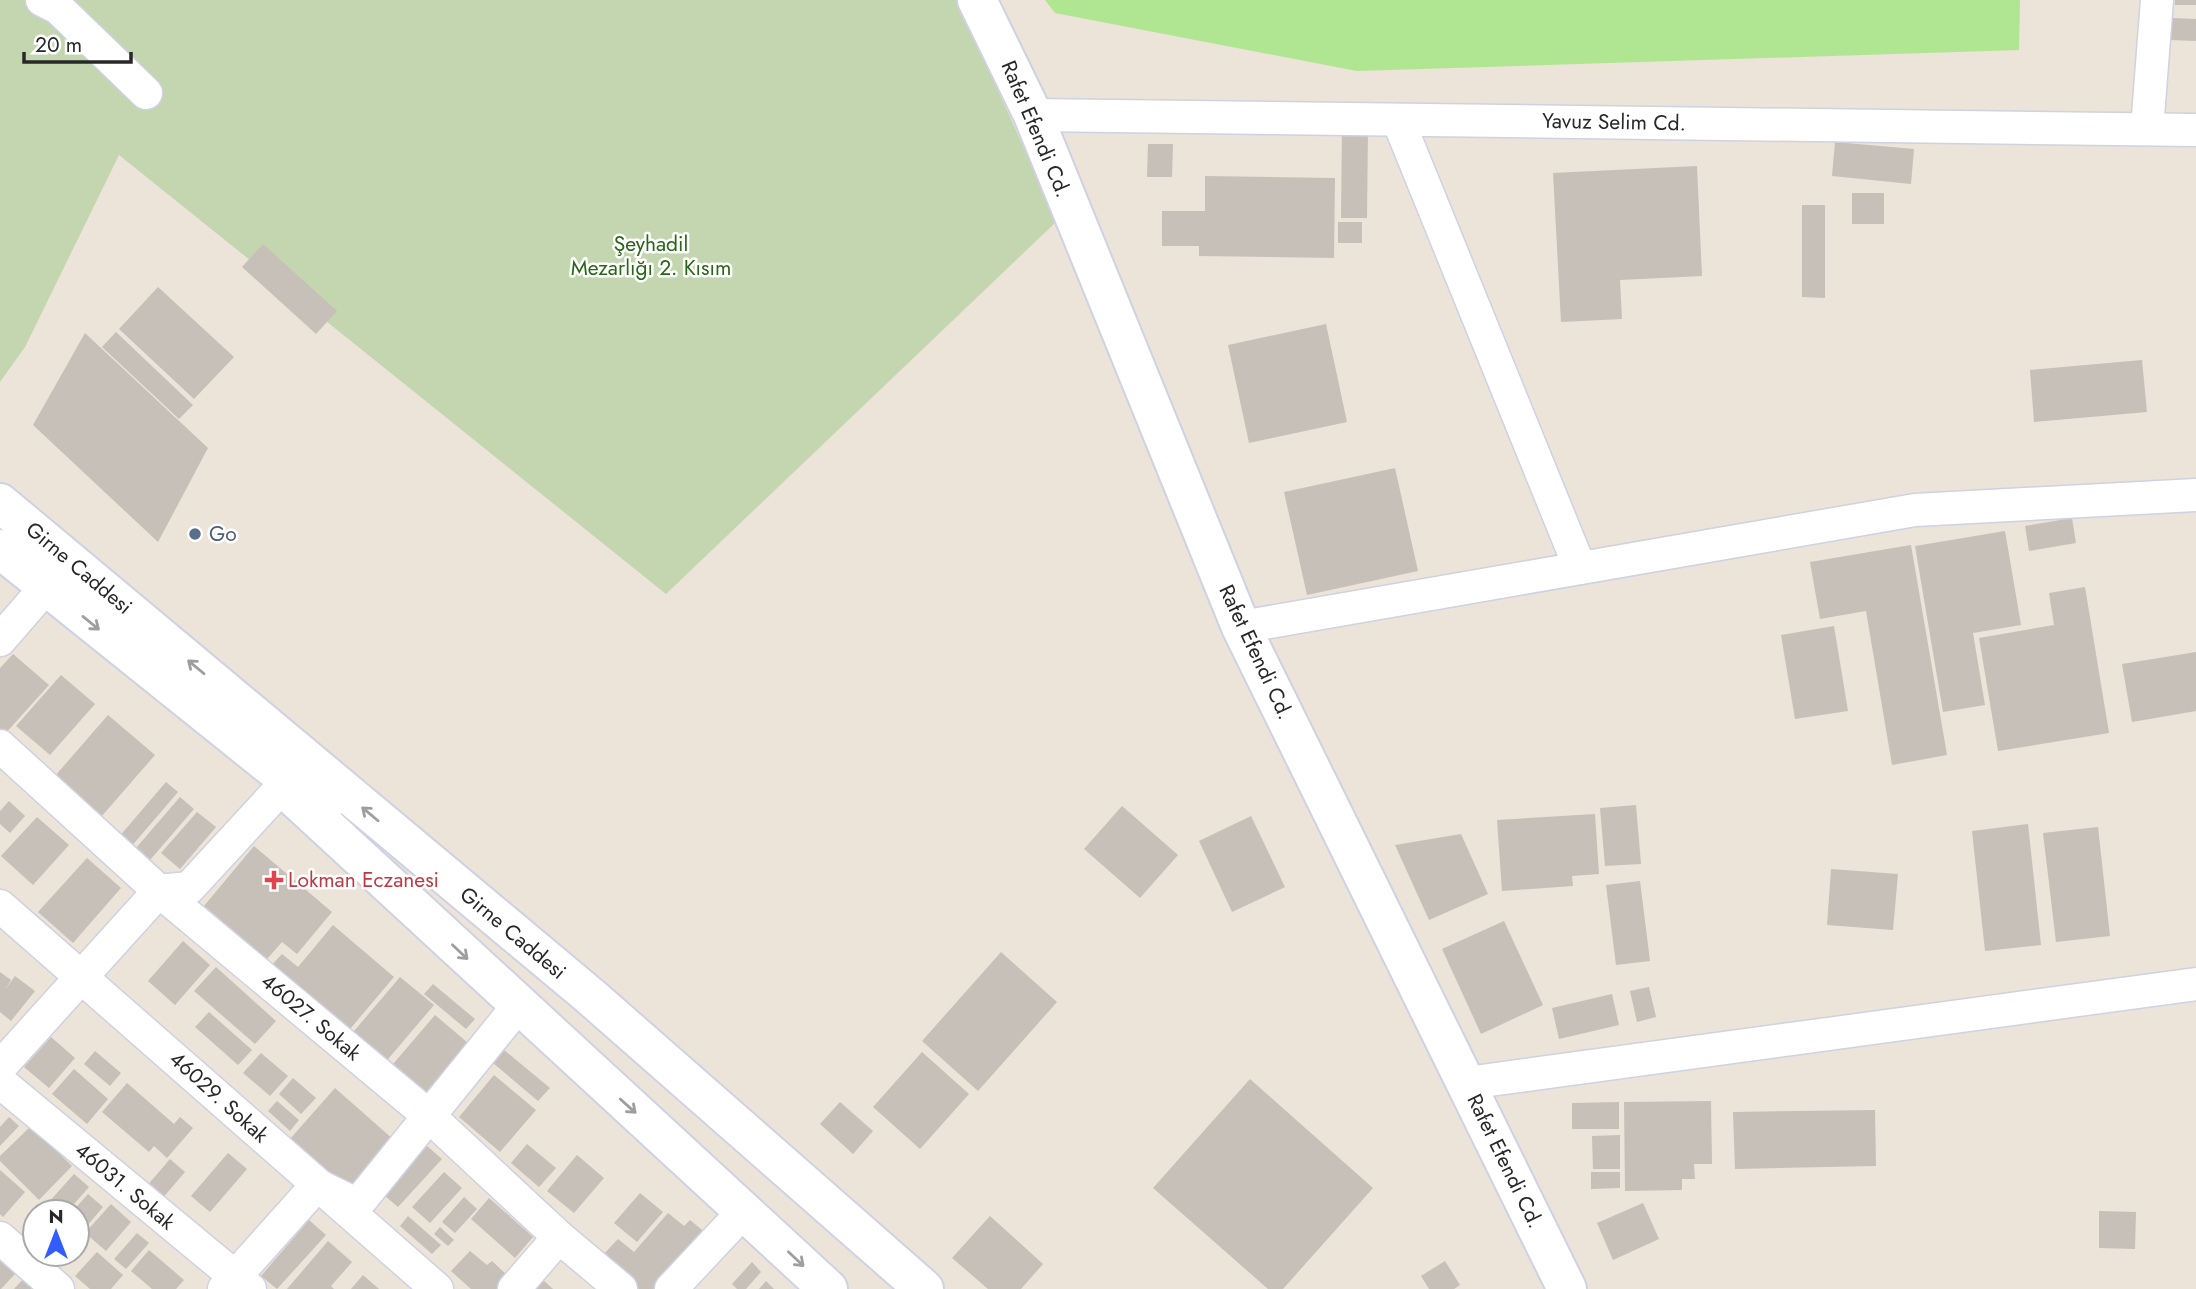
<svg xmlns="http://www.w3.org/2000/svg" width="2196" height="1289" viewBox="0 0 2196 1289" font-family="Jost,sans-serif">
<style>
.green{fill:#b0e592}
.cemetery{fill:#c3d6af}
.building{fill:#c7c0b9}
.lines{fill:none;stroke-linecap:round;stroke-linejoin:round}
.street-casing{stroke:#ced2e2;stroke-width:35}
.secondary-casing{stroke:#ced2e2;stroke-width:42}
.street{stroke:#fff;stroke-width:32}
.secondary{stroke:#fff;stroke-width:38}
.oneway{stroke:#9e9e9e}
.service-dot{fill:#5c6f8a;stroke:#fff;stroke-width:2.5}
.health-dot{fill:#e0444e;stroke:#fff;stroke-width:2.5}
.labels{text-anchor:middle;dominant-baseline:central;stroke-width:5;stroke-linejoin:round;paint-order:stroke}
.street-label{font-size:21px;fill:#282828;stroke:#fff}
.park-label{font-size:21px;fill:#286716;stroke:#fff}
.service-label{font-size:21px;fill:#4e5e75;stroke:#fff;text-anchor:start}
.health-label{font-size:21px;fill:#be3a42;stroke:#fff;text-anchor:start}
</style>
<rect width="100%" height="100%" fill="#ece3d9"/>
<polygon class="green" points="1045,0 2020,0 2019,50 1357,71 1055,13"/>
<polygon class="cemetery" points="0,0 957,0 1057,221 666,594 119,155 25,347 0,382"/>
<g class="building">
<rect x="2175" y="0" width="21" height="5"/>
<polygon points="2172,18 2196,19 2196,41 2170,40"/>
<polygon points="1342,128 1368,128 1367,218 1341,218"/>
<polygon points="1835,142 1914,149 1911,184 1832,176"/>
<polygon points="1148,144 1173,144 1172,177 1147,177"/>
<polygon points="1697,166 1702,276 1620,280 1622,319 1561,322 1553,173"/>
<polygon points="1205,176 1335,178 1334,258 1199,256 1199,246 1162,246 1162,211 1205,211"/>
<rect x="1852" y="193" width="32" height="31"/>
<polygon points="1802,205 1825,205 1825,298 1802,297"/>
<rect x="1338" y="222" width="24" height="21"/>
<polygon points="263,244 337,311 316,334 242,267"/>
<polygon points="158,287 234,357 194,399 119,329"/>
<polygon points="1326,324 1347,422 1249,443 1228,345"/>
<polygon points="116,332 193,405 179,419 102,347"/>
<polygon points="85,333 208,448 158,542 33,425"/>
<polygon points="2142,360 2147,412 2034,422 2030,370"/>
<polygon points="1395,468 1418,571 1307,595 1284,492"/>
<polygon points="2072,518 2076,543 2029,551 2025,526"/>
<polygon points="2005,531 2021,625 1973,633 1985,705 1943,712 1915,546"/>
<polygon points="1911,545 1947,755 1892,765 1866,611 1820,619 1810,562"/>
<polygon points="2085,587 2109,733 1998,751 1979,638 2054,625 2049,593"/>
<polygon points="1834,626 1848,711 1795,719 1781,635"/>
<polygon points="2196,652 2196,711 2132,722 2122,664"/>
<polygon points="13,654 49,685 4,735 0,732 0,668"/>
<polygon points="61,675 95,704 50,755 16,726"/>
<polygon points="108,715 155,755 101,817 55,776"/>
<polygon points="166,782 178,792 130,848 118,838"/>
<polygon points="180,797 194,809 150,860 136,848"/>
<polygon points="9,801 25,816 10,833 0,824 0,811"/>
<polygon points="1636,805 1641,864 1605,866 1600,808"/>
<polygon points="1122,806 1178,855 1140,898 1084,849"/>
<polygon points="197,812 216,827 180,869 161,853"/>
<polygon points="1595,814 1599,874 1572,876 1573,886 1502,891 1497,820"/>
<polygon points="1251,816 1285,887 1232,912 1199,841"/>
<polygon points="37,817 69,845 33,885 1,856"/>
<polygon points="2028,824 2041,945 1985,951 1972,831"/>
<polygon points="2098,827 2110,936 2056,942 2043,833"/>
<polygon points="1461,834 1488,894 1429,920 1395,845"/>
<polygon points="254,846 332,912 297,954 282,942 267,959 204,906"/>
<polygon points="87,858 121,888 73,943 38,912"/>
<polygon points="1831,869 1898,874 1893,930 1827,925"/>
<polygon points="1640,881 1650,961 1616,965 1606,885"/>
<polygon points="1504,921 1543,1005 1481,1034 1442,949"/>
<polygon points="333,925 394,977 345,1035 267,970 282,954 298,967"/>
<polygon points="183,941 210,965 175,1005 148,981"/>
<polygon points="1001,952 1057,1002 978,1091 922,1041"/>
<polygon points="216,967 276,1021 255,1044 194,991"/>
<polygon points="0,972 11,980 5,990 15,976 35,991 11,1021 0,1012"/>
<polygon points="400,977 434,1005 383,1065 349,1037"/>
<polygon points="433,984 475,1019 466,1029 424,994"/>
<polygon points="1649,987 1656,1017 1637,1022 1630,991"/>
<polygon points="1612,994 1619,1025 1559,1039 1552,1008"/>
<polygon points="209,1012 252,1050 238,1065 195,1027"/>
<polygon points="435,1015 468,1043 422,1098 388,1070"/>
<polygon points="51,1037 75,1058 49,1088 24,1067"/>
<polygon points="504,1050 550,1088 538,1101 493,1063"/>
<polygon points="95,1051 121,1073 110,1086 84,1064"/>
<polygon points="922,1052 969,1094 920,1149 873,1107"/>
<polygon points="261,1053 288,1076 270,1096 243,1073"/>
<polygon points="74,1069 108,1099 87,1124 52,1094"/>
<polygon points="494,1075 536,1110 500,1152 459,1117"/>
<polygon points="293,1078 316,1098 301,1114 279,1094"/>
<polygon points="1250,1079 1373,1188 1283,1289 1268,1289 1153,1188"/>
<polygon points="127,1083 174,1124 180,1117 193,1128 167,1158 154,1146 149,1152 102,1112"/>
<polygon points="335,1088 394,1140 348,1191 290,1139"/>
<polygon points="277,1101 299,1120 290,1131 268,1111"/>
<polygon points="1711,1101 1712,1164 1694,1164 1695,1179 1682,1179 1682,1190 1625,1191 1624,1102"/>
<polygon points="840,1102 873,1131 853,1154 820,1124"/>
<polygon points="1619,1102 1619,1129 1572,1129 1572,1103"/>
<polygon points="1875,1110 1876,1166 1735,1169 1733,1112"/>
<polygon points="9,1117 19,1126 0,1146 0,1127"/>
<polygon points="31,1126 72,1166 39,1200 0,1161 0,1156"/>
<polygon points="1620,1135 1620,1169 1593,1169 1592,1136"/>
<polygon points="527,1144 556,1168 539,1187 511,1163"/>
<polygon points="427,1146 442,1159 398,1207 384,1195"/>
<polygon points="228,1153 247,1169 210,1212 191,1196"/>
<polygon points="577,1155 604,1178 574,1213 547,1191"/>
<polygon points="170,1159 185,1172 161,1200 146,1187"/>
<polygon points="0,1170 25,1192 3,1217 0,1214"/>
<polygon points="444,1172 462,1188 430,1223 412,1207"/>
<polygon points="1591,1172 1620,1172 1620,1188 1591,1189"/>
<polygon points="74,1174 89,1187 67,1212 40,1212"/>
<polygon points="640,1193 663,1212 637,1242 614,1223"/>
<polygon points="88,1194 103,1207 81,1233 77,1230 77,1212 72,1212"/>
<polygon points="464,1197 477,1209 455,1233 442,1222"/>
<polygon points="489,1198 533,1237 515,1258 471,1219"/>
<polygon points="1643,1203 1659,1239 1613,1260 1597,1223"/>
<polygon points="111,1204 131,1222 106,1251 85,1233"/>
<polygon points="2099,1211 2136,1212 2135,1249 2099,1248"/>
<polygon points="668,1213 684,1226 690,1220 708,1235 663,1289 639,1289 601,1257 618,1239 634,1252"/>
<polygon points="408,1216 441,1245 432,1254 400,1226"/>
<polygon points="990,1216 1043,1264 1021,1289 988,1289 952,1258"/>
<polygon points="35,1217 35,1232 27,1226"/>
<polygon points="309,1220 326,1235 277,1289 261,1276"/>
<polygon points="440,1227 454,1240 448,1246 434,1234"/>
<polygon points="137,1233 149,1243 126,1269 114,1259"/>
<polygon points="328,1241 352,1262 331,1286 334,1289 287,1289"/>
<polygon points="149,1250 184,1280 176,1289 152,1289 131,1271"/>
<polygon points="470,1251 487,1265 492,1261 509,1277 498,1289 471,1289 451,1271"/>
<polygon points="97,1252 123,1275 111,1289 90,1289 75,1276"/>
<polygon points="0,1261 15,1274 1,1289 0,1289"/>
<polygon points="1445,1261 1460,1285 1454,1289 1429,1289 1421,1276"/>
<polygon points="752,1262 761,1272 746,1289 737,1289 732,1284"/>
<polygon points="363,1275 379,1289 351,1289"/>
<polygon points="25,1277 38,1289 14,1289"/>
<polygon points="542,1279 553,1289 533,1289"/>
<polygon points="766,1281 774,1289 759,1289"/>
</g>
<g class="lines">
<defs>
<g id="street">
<polyline points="42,0 58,8 146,93"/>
<polyline points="1033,115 2196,130"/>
<polyline points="1398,120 1580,568"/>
<polyline points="2147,129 2157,0"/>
<polyline points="1241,627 1915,510 2196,495"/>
<polyline points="0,640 46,587"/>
<polyline points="0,746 159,891 429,1116 559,1237 621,1289"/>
<polyline points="0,906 437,1289"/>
<polyline points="0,1067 159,891 189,888 283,786"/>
<polyline points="0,1082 250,1289"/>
<polyline points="1467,1083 2196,984"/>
<polyline points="0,1238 58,1289"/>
<polyline points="224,1289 317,1185 350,1201 361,1200 518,1006"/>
<polyline points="514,1289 559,1237"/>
<polyline points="671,1289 744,1211"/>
</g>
<g id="secondary">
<polyline points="977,0 1033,115 1241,627 1567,1289"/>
<polyline points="0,503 590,996 924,1289"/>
<polyline points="0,549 323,808"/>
<polyline points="294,797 828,1289"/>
</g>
</defs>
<use href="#street" class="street-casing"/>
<use href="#secondary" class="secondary-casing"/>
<use href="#street" class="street"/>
<use href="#secondary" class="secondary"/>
</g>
<defs><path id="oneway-shaft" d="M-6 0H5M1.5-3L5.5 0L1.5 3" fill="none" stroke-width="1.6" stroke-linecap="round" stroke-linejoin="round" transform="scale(1.75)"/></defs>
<g class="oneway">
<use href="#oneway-shaft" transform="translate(91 623) rotate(39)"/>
<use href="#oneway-shaft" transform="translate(196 667) rotate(-140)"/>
<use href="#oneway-shaft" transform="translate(370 814) rotate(-140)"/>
<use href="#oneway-shaft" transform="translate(460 952) rotate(43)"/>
<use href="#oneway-shaft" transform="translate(628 1106) rotate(42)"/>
<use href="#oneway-shaft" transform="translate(796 1259) rotate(43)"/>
</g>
<circle class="service-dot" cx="195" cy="534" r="7"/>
<path class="health-dot" d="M270.5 869.5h7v7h7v7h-7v7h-7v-7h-7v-7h7z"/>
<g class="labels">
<g class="street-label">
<text transform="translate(1614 122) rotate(1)">Yavuz Selim Cd.</text>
<text transform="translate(1036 129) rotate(67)">Rafet Efendi Cd.</text>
<text transform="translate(79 568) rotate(40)">Girne Caddesi</text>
<text transform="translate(1256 652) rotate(65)">Rafet Efendi Cd.</text>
<text transform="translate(513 933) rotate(40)">Girne Caddesi</text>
<text transform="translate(311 1017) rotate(40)">46027. Sokak</text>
<text transform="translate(219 1097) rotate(42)">46029. Sokak</text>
<text transform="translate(1505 1161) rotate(64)">Rafet Efendi Cd.</text>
<text transform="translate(125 1186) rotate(40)">46031. Sokak</text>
</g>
<g class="park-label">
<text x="651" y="244">Şeyhadil<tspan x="651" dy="24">Mezarlığı 2. Kısım</tspan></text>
</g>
<g class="service-label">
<text x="209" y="534">Go</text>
</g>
<g class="health-label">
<text x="288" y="880">Lokman Eczanesi</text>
</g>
</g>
<g transform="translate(56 1233)"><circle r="33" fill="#ffffff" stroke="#a9a9a9" stroke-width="2"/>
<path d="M0-5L12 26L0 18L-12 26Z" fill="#325cff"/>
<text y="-10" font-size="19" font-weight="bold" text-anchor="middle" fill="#282828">N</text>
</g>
<path d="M24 52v10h107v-10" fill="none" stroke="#282828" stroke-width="3.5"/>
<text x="35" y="52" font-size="21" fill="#282828" stroke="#ffffff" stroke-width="5" paint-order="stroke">20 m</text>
</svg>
